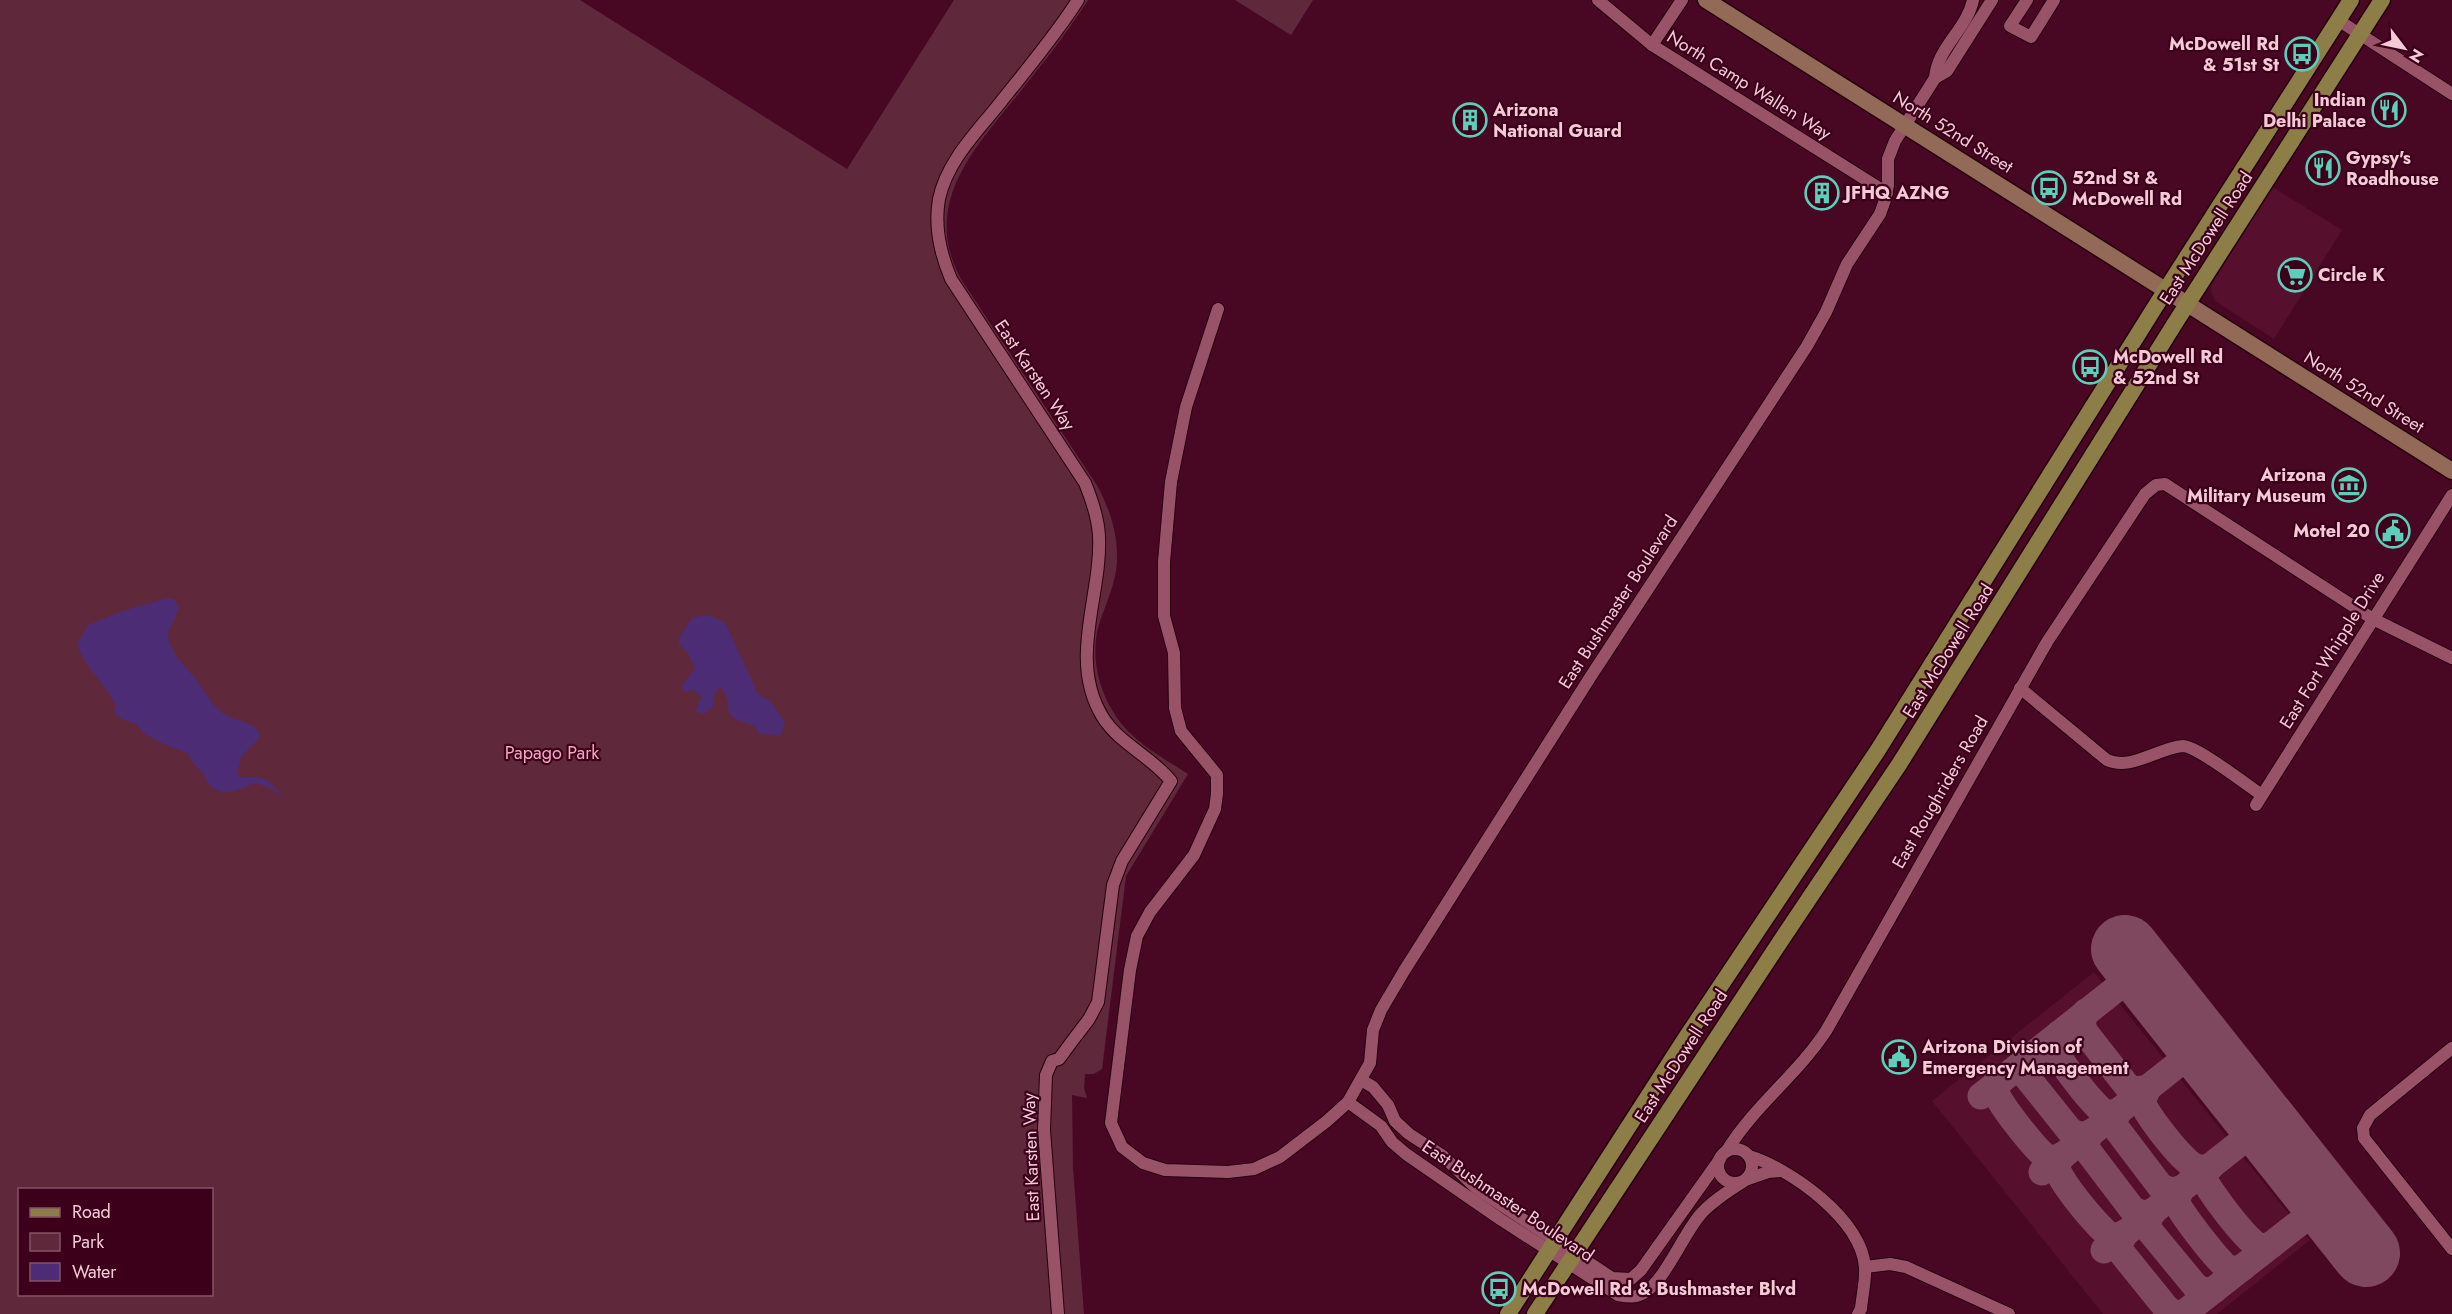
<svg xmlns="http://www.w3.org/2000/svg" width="2452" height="1314" viewBox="0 0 2452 1314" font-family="Jost,sans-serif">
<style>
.built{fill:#560f2d}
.green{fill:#60283b;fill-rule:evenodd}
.water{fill:#4c2d75}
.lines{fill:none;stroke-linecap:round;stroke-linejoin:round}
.taxiway{stroke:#80485e;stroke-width:27}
.runway{stroke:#80485e;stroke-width:68}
.minor-casing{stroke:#26000d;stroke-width:14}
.secondary-casing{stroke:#26000d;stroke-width:19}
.primary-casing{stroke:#26000d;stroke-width:19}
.minor{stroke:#995369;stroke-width:12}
.secondary{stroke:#936957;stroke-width:16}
.primary{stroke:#8c7e46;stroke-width:16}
.labels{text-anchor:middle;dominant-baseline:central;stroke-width:4.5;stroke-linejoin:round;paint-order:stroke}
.poi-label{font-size:18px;font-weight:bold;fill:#f3cad5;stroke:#3c001a;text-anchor:start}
.street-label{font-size:18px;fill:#f3cad5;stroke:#3c001a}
.park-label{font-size:18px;fill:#f2a8be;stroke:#3c001a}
</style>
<rect width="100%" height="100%" fill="#480824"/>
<g class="built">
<polygon points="2272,187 2342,230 2274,339 2215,301 2211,292 2212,284"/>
<polygon points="2094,972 2310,1240 2217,1314 2103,1314 1932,1101"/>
</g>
<g class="green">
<path d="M0 0H580L847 169 954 0H1088C1067 33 1044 62 1020 92 975 148 920 203 961 279L1098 487C1110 510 1118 534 1117 561 1116 581 1108 599 1101 618 1087 656 1100 703 1129 732 1146 749 1168 761 1188 774L1126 876 1102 1069 1094 1074H1085L1084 1088 1087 1098 1072 1095 1073 1168 1084 1314H0ZM20 1190H212V1294H20Z"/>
<polygon points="1235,0 1313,0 1291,35"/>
</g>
<g class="water">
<path d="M168 598 174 599 179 608 168 633C170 654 181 661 194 677 204 689 210 704 224 714 235 721 254 722 260 734L258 740C246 751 237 758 238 776 244 779 247 777 253 777 270 776 275 789 284 799L272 789 256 783C238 788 223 801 207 782 205 779 205 776 203 773 196 766 192 764 189 754L157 741 145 734 135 723 121 719 114 712 116 706C106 683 85 669 77 644L88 625 123 611Z"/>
<path d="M708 615 724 622 727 627 758 694 771 702 785 723 780 736 758 733 755 726C712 713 739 709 720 687L715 692C713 704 716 710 701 714L696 711 701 697 694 690 685 692 681 687 695 668 687 652 679 644V638L692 618Z"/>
</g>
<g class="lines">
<g class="taxiway">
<polyline points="2086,1012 2082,1022 2084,1031 2127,1086 2135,1090 2148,1088"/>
<path d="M2059 1034 2053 1046C2057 1058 2094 1107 2104 1112 2109 1114 2114 1113 2119 1111"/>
<polyline points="2031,1056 2025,1065 2026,1076 2070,1131 2081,1136 2090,1133"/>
<path d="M2002 1079C1999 1083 1996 1087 1996 1092 1996 1100 2036 1150 2045 1156 2051 1160 2057 1158 2063 1155"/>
<path d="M2148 1088 2142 1101C2146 1114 2183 1163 2196 1167 2201 1169 2205 1168 2210 1167"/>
<polyline points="1981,1096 2141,969"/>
<polyline points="2119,1111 2113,1121 2116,1128 2160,1186 2170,1191 2181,1189"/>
<polyline points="2090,1133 2086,1144 2088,1151 2132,1209 2142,1214 2153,1212"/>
<path d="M2063 1155C2060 1159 2057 1163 2057 1168 2058 1179 2102 1233 2111 1236 2116 1237 2120 1235 2125 1233"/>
<path d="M2210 1167 2206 1170 2204 1178C2207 1189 2247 1241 2257 1245 2262 1248 2266 1246 2271 1245"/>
<polyline points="2042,1172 2202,1045"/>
<path d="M2181 1189 2176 1201C2178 1210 2220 1264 2228 1268 2233 1270 2237 1269 2242 1268"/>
<polyline points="2153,1212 2148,1219 2149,1230 2196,1287 2207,1292 2214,1290"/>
<polyline points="2125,1233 2119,1245 2121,1252 2167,1309 2176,1314"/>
<polyline points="2104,1250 2264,1124"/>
<polyline points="2183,1314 2326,1202"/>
</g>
<polyline class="runway" points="2125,949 2366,1253"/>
<defs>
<g id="minor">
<polyline points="1598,0 1652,45 1887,193"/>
<polyline points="2027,0 2010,26 2031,37 2054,0"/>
<polyline points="2338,20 2452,94"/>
<polyline points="1652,45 1682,0"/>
<path d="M1935 78C1937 48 1967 29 1973 0"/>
<polyline points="1218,309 1186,407 1171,482 1164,562 1164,616 1174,653 1175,708 1181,731 1217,775 1217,794 1215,809 1194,855 1150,912 1137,936 1130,970 1111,1123 1122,1147 1143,1163 1165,1170 1228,1172 1254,1169 1280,1157 1327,1121 1348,1102 1370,1063 1373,1030 1381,1010 1404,971 1591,676 1807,346 1826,312 1847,264 1880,214 1885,200 1888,185 1888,159 1895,141 1935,78 1947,71 1992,0"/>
<path d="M2020 688 2107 760C2131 771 2158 748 2183 746 2197 746 2248 786 2262 795"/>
<polyline points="2256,805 2452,495"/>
<polyline points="2452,1048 2370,1115 2363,1128 2364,1138 2452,1249"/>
<polyline points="1361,1080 1373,1087 1388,1105 1395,1121 1409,1134 1443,1156 1477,1189 1612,1278 1631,1279 1641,1270 1720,1159"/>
<path d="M1348 1102 1381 1126 1392 1142 1406 1154 1500 1219 1618 1295C1628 1297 1637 1298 1645 1292 1665 1280 1683 1235 1700 1215 1712 1201 1729 1191 1744 1181"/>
<circle cx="1735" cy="1166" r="17"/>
<path d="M1726 1152C1754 1106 1796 1076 1826 1031L2047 642 2145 494 2156 485 2165 484 2373 619 2452 658"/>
<path d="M1749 1156C1791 1169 1861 1219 1865 1267 1866 1280 1862 1296 1861 1309L1858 1314"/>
<polyline points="1745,1180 1768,1172 1781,1171"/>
<polyline points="1865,1267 1890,1264 1906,1267 2009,1314"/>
<path d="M1058 1314 1044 1130 1046 1075 1052 1061 1059 1059 1073 1040 1089 1019 1098 1002 1113 885 1122 861 1171 781C1151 756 1119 744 1102 716 1068 659 1102 595 1099 536 1098 517 1092 500 1085 483L951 279C940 253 934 227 939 199 947 161 977 132 1000 103 1027 69 1055 36 1078 0"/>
</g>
<polyline id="secondary" points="1706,0 2452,471"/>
<g id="primary">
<polyline points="1508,1314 1685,1039 1878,750 2155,307 2351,0"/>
<polyline points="1535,1314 1782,939 1900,763 2177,320 2382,0"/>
</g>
</defs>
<use href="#minor" class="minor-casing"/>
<use href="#secondary" class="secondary-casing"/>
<use href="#primary" class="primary-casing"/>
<use href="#minor" class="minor"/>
<use href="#secondary" class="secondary"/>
<use href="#primary" class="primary"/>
</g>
<defs>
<symbol id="bus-ring" viewBox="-11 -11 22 22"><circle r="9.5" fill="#3c001a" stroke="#5cceba" stroke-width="1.5"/><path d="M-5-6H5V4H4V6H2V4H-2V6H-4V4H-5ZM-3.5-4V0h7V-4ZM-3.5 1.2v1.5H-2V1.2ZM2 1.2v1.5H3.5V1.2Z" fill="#5cceba"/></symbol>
<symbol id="restaurant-ring" viewBox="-11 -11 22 22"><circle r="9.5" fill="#3c001a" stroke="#5cceba" stroke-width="1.5"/><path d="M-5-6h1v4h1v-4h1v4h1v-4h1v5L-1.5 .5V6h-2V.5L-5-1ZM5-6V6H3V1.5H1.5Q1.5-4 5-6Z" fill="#5cceba"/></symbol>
<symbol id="building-ring" viewBox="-11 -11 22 22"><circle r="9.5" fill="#3c001a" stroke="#5cceba" stroke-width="1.5"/><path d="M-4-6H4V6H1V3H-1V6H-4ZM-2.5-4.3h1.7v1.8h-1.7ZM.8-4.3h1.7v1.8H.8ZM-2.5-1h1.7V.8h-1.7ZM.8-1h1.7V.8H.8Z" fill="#5cceba"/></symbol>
<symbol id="supermarket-ring" viewBox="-11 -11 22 22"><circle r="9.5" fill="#3c001a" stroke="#5cceba" stroke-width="1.5"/><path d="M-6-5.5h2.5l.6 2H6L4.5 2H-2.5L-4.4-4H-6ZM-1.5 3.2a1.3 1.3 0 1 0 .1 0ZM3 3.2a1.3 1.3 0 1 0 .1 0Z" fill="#5cceba"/></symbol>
<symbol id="museum-ring" viewBox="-11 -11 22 22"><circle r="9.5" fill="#3c001a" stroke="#5cceba" stroke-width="1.5"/><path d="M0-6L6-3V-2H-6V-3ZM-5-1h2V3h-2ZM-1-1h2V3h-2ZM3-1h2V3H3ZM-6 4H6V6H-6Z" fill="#5cceba"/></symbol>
<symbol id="civic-ring" viewBox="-11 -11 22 22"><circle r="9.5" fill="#3c001a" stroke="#5cceba" stroke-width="1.5"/><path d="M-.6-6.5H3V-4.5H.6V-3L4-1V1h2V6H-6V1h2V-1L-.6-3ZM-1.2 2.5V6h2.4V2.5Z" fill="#5cceba"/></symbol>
</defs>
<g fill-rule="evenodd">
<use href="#bus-ring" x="2283" y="35" width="38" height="38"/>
<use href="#restaurant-ring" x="2370" y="91" width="38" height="38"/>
<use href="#building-ring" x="1451" y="101" width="38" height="38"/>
<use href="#restaurant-ring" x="2304" y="149" width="38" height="38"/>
<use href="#bus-ring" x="2030" y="169" width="38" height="38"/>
<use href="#building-ring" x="1803" y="174" width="38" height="38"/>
<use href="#supermarket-ring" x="2276" y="256" width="38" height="38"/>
<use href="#bus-ring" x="2071" y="348" width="38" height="38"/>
<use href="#museum-ring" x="2330" y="466" width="38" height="38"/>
<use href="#civic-ring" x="2374" y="512" width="38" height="38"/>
<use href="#civic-ring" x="1880" y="1038" width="38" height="38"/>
<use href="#bus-ring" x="1480" y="1270" width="38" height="38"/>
</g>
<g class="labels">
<g class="poi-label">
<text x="2279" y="44" text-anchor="end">McDowell Rd<tspan x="2279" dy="21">&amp; 51st St</tspan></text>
<text x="2366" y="100" text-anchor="end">Indian<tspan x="2366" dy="21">Delhi Palace</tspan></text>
<text x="1493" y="110">Arizona<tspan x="1493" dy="21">National Guard</tspan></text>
<text x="2346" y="158">Gypsy's<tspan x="2346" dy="21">Roadhouse</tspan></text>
<text x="2072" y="178">52nd St &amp;<tspan x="2072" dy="21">McDowell Rd</tspan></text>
<text x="1845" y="193">JFHQ AZNG</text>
<text x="2318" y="275">Circle K</text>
<text x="2113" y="357">McDowell Rd<tspan x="2113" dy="21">&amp; 52nd St</tspan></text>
<text x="2326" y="475" text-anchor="end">Arizona<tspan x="2326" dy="21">Military Museum</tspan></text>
<text x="2370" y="531" text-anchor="end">Motel 20</text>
<text x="1922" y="1047">Arizona Division of<tspan x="1922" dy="21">Emergency Management</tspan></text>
<text x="1522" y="1289">McDowell Rd &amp; Bushmaster Blvd</text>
</g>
<g class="street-label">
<text transform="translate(1749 85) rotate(32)">North Camp Wallen Way</text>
<text transform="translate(1953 132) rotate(32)">North 52nd Street</text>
<text transform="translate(2206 238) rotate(-57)">East McDowell Road</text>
<text transform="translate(1035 375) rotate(56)">East Karsten Way</text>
<text transform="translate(2364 392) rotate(32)">North 52nd Street</text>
<text transform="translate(1618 602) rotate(-57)">East Bushmaster Boulevard</text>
<text transform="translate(2332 650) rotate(-58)">East Fort Whipple Drive</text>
<text transform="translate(1948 651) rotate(-58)">East McDowell Road</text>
<text transform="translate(1940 792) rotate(-60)">East Roughriders Road</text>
<text transform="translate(1681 1056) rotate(-57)">East McDowell Road</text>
<text transform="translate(1031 1157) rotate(-92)">East Karsten Way</text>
<text transform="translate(1508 1201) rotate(34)">East Bushmaster Boulevard</text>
</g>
<g class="park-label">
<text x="552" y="753">Papago Park</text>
</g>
</g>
<rect x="18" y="1188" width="195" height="108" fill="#3c001a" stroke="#855165" stroke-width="1.5"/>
<rect x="30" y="1208" width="30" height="9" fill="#8c7e46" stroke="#855165" stroke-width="1.5"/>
<text x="72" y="1218" font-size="18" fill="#f3cad5">Road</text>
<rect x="30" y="1233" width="30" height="18" fill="#60283b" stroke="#855165" stroke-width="1.5"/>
<text x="72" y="1248" font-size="18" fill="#f3cad5">Park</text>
<rect x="30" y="1263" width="30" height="18" fill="#4c2d75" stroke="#855165" stroke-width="1.5"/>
<text x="72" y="1278" font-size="18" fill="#f3cad5">Water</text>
<g transform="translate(2404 48) rotate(122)" stroke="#3c001a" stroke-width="4.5" paint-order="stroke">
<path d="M0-4.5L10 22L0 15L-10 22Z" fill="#f3cad5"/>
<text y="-9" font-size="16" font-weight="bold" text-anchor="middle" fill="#f3cad5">N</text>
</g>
</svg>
